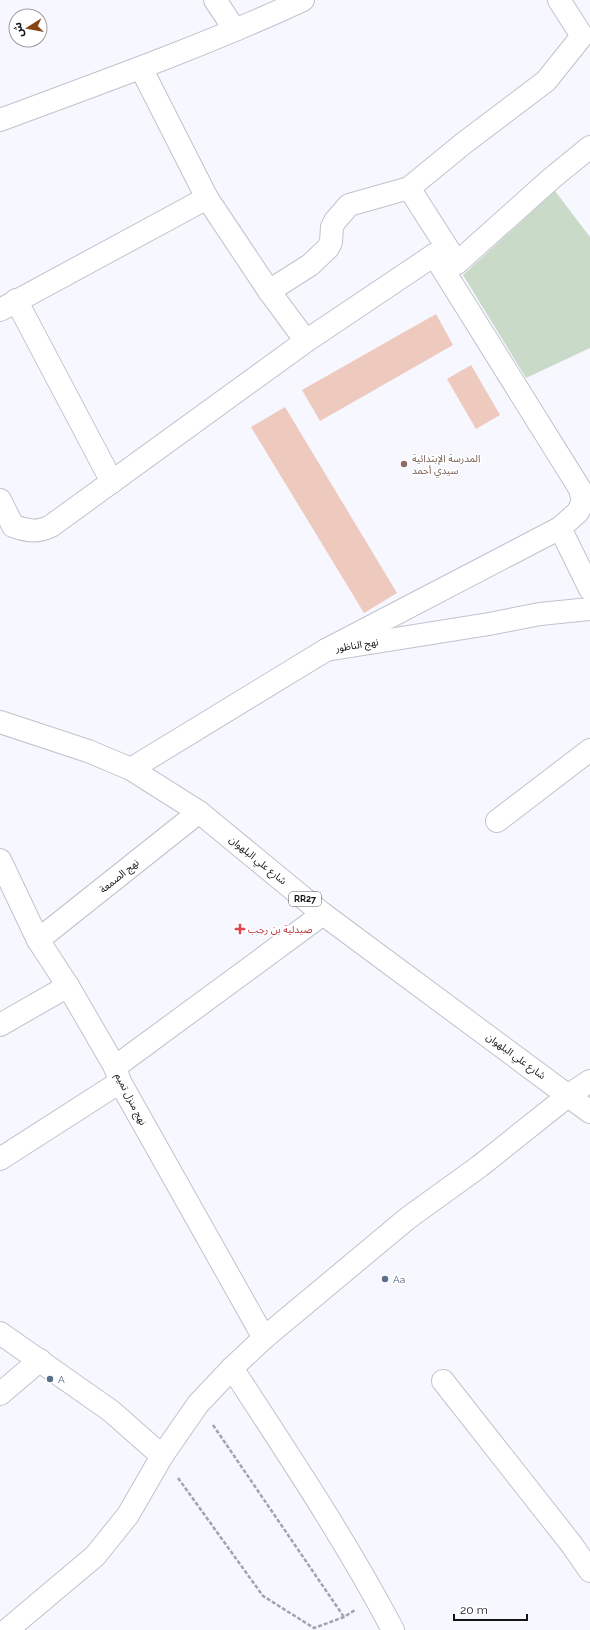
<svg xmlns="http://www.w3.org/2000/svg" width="590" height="1630" viewBox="0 0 590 1630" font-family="Raleway,'Noto Sans Arabic',sans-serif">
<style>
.pitch{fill:#cadac9}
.building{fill:#eec9be}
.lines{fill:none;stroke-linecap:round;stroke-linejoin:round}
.minor-casing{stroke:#c1c3cc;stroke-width:24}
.major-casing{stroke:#c1c3cc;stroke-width:24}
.path{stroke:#a3a4aa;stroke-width:2.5;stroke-dasharray:4 2;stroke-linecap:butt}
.minor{stroke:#fff;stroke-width:22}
.major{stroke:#fff;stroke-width:22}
.education-dot{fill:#8d6e63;stroke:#fff;stroke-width:1.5}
.health-dot{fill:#e0444e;stroke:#fff;stroke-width:1.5}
.service-dot{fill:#5c6f8a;stroke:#fff;stroke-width:1.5}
.labels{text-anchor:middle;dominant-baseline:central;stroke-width:3.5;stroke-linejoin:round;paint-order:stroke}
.shield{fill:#fff;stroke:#5a5a5c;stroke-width:1}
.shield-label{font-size:9px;font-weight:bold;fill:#131316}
.education-label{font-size:10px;fill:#785e54;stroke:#fff;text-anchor:start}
.street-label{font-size:10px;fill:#131316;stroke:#fff}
.health-label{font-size:10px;fill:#be3a42;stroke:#fff;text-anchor:start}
.service-label{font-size:10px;fill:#4e5e75;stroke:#fff;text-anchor:start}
</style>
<rect width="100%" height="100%" fill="#f6f7ff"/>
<polygon class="pitch" points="555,191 590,237 590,348 526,378 463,275"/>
<g class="building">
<polygon points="436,314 453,345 320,421 302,390"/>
<polygon points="471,365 500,415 476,429 447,379"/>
<polygon points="285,407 397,593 364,613 251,427"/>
</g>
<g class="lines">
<defs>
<g id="minor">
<polyline points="215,0 235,30"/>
<polyline points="141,68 207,198 269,291 306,341"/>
<path d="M0 120C102 82 204 46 303 0"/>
<polyline points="409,188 457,263"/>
<polyline points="269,291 310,265 328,248 331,242 332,227 335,221 349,205 409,188 464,143 546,81 582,36 559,0"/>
<polyline points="16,300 112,482"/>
<polyline points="0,310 207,198"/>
<path d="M0 500 13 526C28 531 37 533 51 526L306 341 434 255 457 263 552 178 590 147"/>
<polyline points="560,528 590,589"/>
<polyline points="326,650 560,528 578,512 583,501 580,489 434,255"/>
<polyline points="131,769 326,650 489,624 540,614 590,609"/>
<polyline points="497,821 590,750"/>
<polyline points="0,860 38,940 68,986 115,1067 120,1082 264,1338"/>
<polyline points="38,940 199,812"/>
<polyline points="0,1025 68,986"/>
<polyline points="115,1067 323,914"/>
<polyline points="569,1095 590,1081"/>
<polyline points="0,1159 120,1082"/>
<polyline points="0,1333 111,1411 162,1456"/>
<path d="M232 1368C288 1454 345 1539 393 1630"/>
<polyline points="443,1381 572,1545 590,1571"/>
<polyline points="0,1394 40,1360"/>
</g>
<g id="major">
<polyline points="0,722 88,751 131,769 199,812 323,914 590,1112"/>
<polyline points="7,1630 95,1556 128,1515 162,1456 198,1404 232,1368 264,1338 408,1218 480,1166 569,1095"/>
</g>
</defs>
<use href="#minor" class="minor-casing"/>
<use href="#major" class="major-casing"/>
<g class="path">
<polyline points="213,1425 344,1617"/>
<polyline points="178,1478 263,1596 314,1628 344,1617 355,1610"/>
</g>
<use href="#minor" class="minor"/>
<use href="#major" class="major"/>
</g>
<circle class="education-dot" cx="404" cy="464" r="4"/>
<path class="health-dot" d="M238 923h4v4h4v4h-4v4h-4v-4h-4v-4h4z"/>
<g class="service-dot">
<circle cx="385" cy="1279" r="4"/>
<circle cx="50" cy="1379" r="4"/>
</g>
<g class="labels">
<rect class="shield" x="289" y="892" width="32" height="14" rx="3"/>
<g class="shield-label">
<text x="305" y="899">RR27</text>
</g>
<g class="education-label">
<text x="412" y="458">المدرسة الإبتدائية<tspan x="412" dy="12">سيدي أحمد</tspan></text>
</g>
<g class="street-label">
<text transform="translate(357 645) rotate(-9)">نهج الناظور</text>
<text transform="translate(258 860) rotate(39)">شارع علي البلهوان</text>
<text transform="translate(119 876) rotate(-39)">نهج الصمعة</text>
<text transform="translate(516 1056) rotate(36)">شارع علي البلهوان</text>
<text transform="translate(131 1099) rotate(63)">نهج منزل تميم</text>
</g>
<g class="health-label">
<text x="248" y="929">صيدلية بن رجب</text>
</g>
<g class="service-label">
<text x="393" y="1279">Aa</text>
<text x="58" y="1379">A</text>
</g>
</g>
<g transform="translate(28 28) rotate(259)"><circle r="19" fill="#ffffff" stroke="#a1a1a2"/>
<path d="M0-3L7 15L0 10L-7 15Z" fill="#864312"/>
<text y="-6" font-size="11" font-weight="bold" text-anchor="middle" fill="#131316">ش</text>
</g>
<path d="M454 1614v6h73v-6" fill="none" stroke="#131316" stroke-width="2"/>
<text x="460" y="1614" font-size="12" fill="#131316" stroke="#ffffff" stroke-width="3" paint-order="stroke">20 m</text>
</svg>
